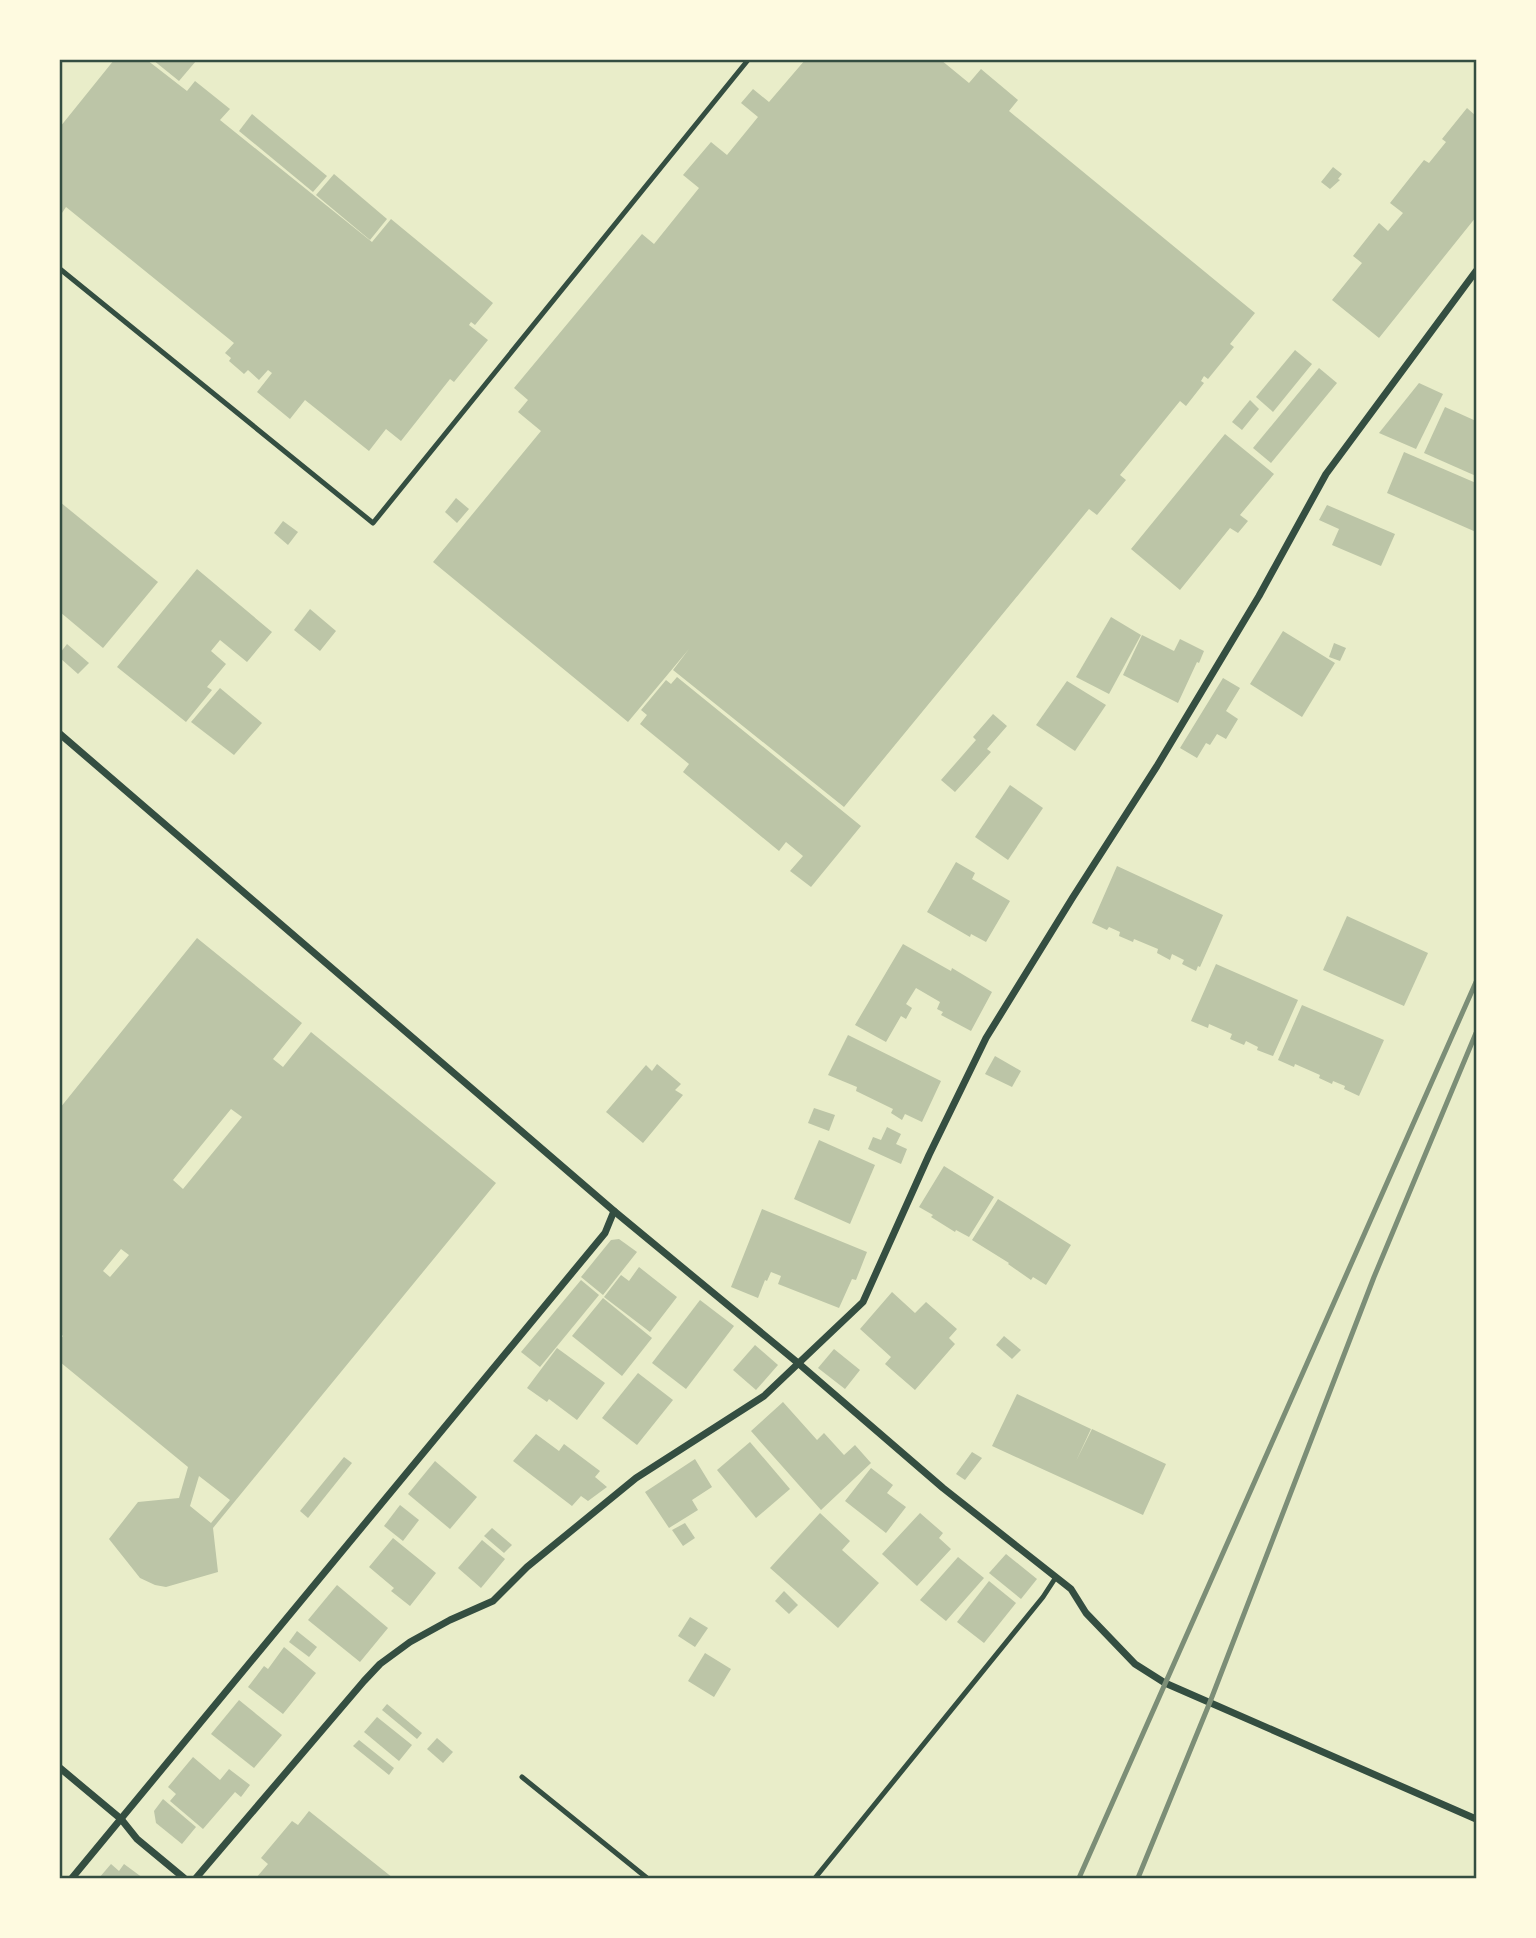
<svg xmlns="http://www.w3.org/2000/svg" width="1536" height="1938" viewBox="0 0 1536 1938" font-family="Spectral,serif">
<style>
.building{fill:#bcc5a7;fill-rule:evenodd}
.lines{fill:none;stroke-linecap:round;stroke-linejoin:round}
.service{stroke:#344e41;stroke-width:5}
.minor{stroke:#344e41;stroke-width:7}
.rail{stroke:#7c8e77;stroke-width:5}
.neatline{fill:none;stroke:#344e41;stroke-width:2.5}
</style>
<rect width="100%" height="100%" fill="#e9edc9"/>
<g class="building">
<polygon points="114,60 147,60 187,91 195,81 230,109 220,120 372,242 391,219 493,303 475,325 471,322 469,325 488,340 454,382 450,379 401,441 386,429 369,451 305,400 290,419 257,392 272,373 268,370 259,380 248,370 244,374 229,361 231,358 225,353 234,343 66,207 60,216 60,127"/>
<polygon points="153,60 195,60 196,61 179,81"/>
<polygon points="805,60 941,60 969,83 981,69 1018,100 1009,111 1255,313 1230,344 1234,347 1208,379 1204,376 1201,381 1204,383 1186,406 1180,401 1120,475 1126,480 1097,515 1089,509 844,807 673,670 689,649 628,722 433,562 541,431 518,412 528,400 514,388 642,234 654,244 699,188 683,175 711,142 727,155 758,117 741,103 753,89 769,102"/>
<polygon points="1467,108 1476,116 1476,217 1379,338 1332,300 1362,263 1353,256 1379,223 1388,231 1403,213 1390,203 1424,160 1429,163 1446,142 1442,139"/>
<polygon points="252,114 327,176 313,192 239,131"/>
<polygon points="1333,167 1342,174 1338,179 1340,180 1330,189 1321,182"/>
<polygon points="334,174 387,219 370,240 316,195"/>
<polygon points="1295,350 1312,364 1273,412 1256,397"/>
<polygon points="1319,368 1337,383 1271,463 1253,448"/>
<polygon points="1419,383 1443,394 1416,449 1379,433"/>
<polygon points="1250,400 1259,409 1242,430 1232,422"/>
<polygon points="1445,407 1476,421 1476,476 1424,453"/>
<polygon points="1225,434 1274,474 1240,515 1248,521 1238,533 1230,528 1180,590 1131,549"/>
<polygon points="1404,452 1476,483 1476,532 1387,493"/>
<polygon points="456,498 469,509 457,523 445,512"/>
<polygon points="60,502 158,582 103,648 60,612"/>
<polygon points="1327,505 1395,534 1381,566 1332,545 1339,529 1319,520"/>
<polygon points="283,521 298,532 288,545 274,533"/>
<polygon points="197,569 272,632 247,662 220,640 211,651 226,664 207,687 212,690 186,722 117,667"/>
<polygon points="310,609 336,631 320,651 294,630"/>
<polygon points="1111,617 1141,635 1109,694 1076,677"/>
<polygon points="1283,631 1335,663 1302,717 1250,684"/>
<polygon points="1142,635 1174,651 1180,639 1204,651 1199,663 1197,662 1178,703 1123,675"/>
<polygon points="1334,643 1346,648 1340,661 1329,657"/>
<polygon points="67,644 89,663 78,674 60,658 60,653"/>
<polygon points="677,677 861,826 811,887 790,871 803,856 786,842 779,851 683,772 689,764 640,724 647,715 641,710 666,680 671,684"/>
<polygon points="1223,678 1240,688 1226,711 1238,719 1226,739 1217,734 1210,745 1206,743 1197,758 1180,748"/>
<polygon points="1067,681 1106,705 1075,751 1036,725"/>
<polygon points="220,688 262,723 234,755 191,722"/>
<polygon points="993,714 1007,726 987,749 991,752 955,792 941,780 976,740 973,737"/>
<polygon points="1010,785 1043,808 1008,860 975,837"/>
<polygon points="956,862 975,873 972,879 1010,901 986,942 971,934 970,937 927,912"/>
<polygon points="1117,866 1223,915 1200,967 1198,966 1196,971 1182,964 1184,960 1172,954 1170,960 1157,953 1158,949 1134,939 1133,942 1119,936 1120,932 1109,927 1107,930 1092,923"/>
<polygon points="1347,916 1428,953 1404,1006 1323,970"/>
<path d="M197 938 302 1023 273 1059 283 1067 311 1032 496 1183 213 1528 218 1572 166 1587 155 1585 140 1578 109 1539 138 1502 179 1498 188 1467 60 1362V1340L63 1336 60 1333V1108ZM231 1109 242 1117 183 1189 173 1180ZM121 1249 129 1255 110 1277 103 1271ZM199 1476 230 1500 211 1523 190 1506Z"/>
<polygon points="903,944 951,971 952,968 992,992 971,1031 941,1015 943,1012 937,1009 940,1002 916,988 906,1004 912,1008 906,1019 901,1016 886,1042 855,1025"/>
<polygon points="1216,964 1298,1000 1273,1056 1257,1050 1258,1047 1246,1041 1244,1045 1230,1039 1232,1034 1209,1024 1208,1028 1191,1021"/>
<polygon points="1302,1005 1384,1040 1359,1096 1344,1089 1345,1086 1333,1081 1332,1084 1319,1078 1320,1075 1295,1064 1294,1067 1278,1060"/>
<polygon points="848,1035 941,1081 922,1122 905,1114 902,1120 891,1113 893,1109 856,1091 857,1087 828,1075"/>
<polygon points="995,1056 1021,1071 1012,1087 985,1074"/>
<polygon points="657,1064 681,1084 675,1090 683,1095 643,1143 606,1112 646,1065 652,1071"/>
<polygon points="814,1108 835,1115 829,1131 808,1123"/>
<polygon points="887,1127 901,1134 896,1144 907,1149 901,1164 868,1149 873,1137 881,1140"/>
<polygon points="819,1140 875,1165 850,1224 794,1199"/>
<polygon points="944,1166 994,1197 969,1237 956,1230 955,1232 931,1217 933,1215 919,1207"/>
<polygon points="998,1199 1071,1245 1046,1285 1033,1277 1031,1280 1008,1264 1009,1263 972,1240"/>
<polygon points="762,1209 867,1252 856,1280 852,1279 839,1308 778,1284 781,1276 771,1272 767,1281 765,1280 758,1298 731,1287"/>
<polygon points="619,1239 637,1252 603,1295 581,1277 611,1240"/>
<polygon points="639,1267 677,1297 650,1332 604,1297 621,1275 629,1281"/>
<polygon points="581,1280 599,1295 540,1367 521,1352"/>
<polygon points="892,1292 915,1313 926,1302 957,1329 949,1338 955,1344 915,1390 885,1364 891,1357 860,1329"/>
<polygon points="603,1298 652,1338 622,1376 572,1336"/>
<polygon points="700,1300 734,1326 686,1389 652,1363"/>
<polygon points="1004,1336 1021,1350 1012,1359 996,1345"/>
<polygon points="755,1345 778,1365 756,1390 733,1370"/>
<polygon points="557,1348 605,1383 577,1420 549,1399 547,1402 527,1388"/>
<polygon points="834,1349 860,1370 845,1389 818,1368"/>
<polygon points="638,1373 673,1400 637,1445 602,1418"/>
<polygon points="1017,1394 1091,1429 1076,1461 1092,1429 1166,1464 1143,1515 992,1446"/>
<polygon points="783,1402 817,1440 824,1433 844,1455 855,1445 871,1463 821,1510 751,1431"/>
<polygon points="536,1434 559,1451 564,1444 600,1471 595,1477 607,1487 588,1501 581,1496 572,1506 513,1461"/>
<polygon points="750,1442 790,1489 756,1518 717,1470"/>
<polygon points="972,1452 982,1458 965,1480 956,1474"/>
<polygon points="344,1457 352,1463 308,1518 300,1511"/>
<polygon points="695,1459 712,1487 692,1500 698,1510 669,1528 645,1492"/>
<polygon points="435,1461 477,1497 450,1529 408,1494"/>
<polygon points="871,1468 893,1485 887,1493 906,1507 886,1533 845,1501"/>
<polygon points="400,1505 419,1520 403,1541 384,1526"/>
<polygon points="820,1513 850,1541 842,1550 879,1583 838,1628 770,1568"/>
<polygon points="920,1513 943,1533 939,1538 951,1549 917,1586 882,1554"/>
<polygon points="685,1523 695,1538 683,1546 672,1530"/>
<polygon points="492,1528 512,1545 504,1553 484,1536"/>
<polygon points="393,1538 436,1573 410,1606 391,1591 394,1588 369,1567"/>
<polygon points="482,1540 505,1559 481,1588 458,1568"/>
<polygon points="1006,1554 1037,1579 1021,1599 989,1573"/>
<polygon points="958,1557 984,1578 946,1621 920,1600"/>
<polygon points="989,1581 1016,1603 984,1643 957,1622"/>
<polygon points="337,1585 388,1628 360,1662 308,1620"/>
<polygon points="784,1591 798,1605 789,1614 775,1601"/>
<polygon points="690,1617 708,1628 695,1647 678,1636"/>
<polygon points="297,1631 317,1647 309,1657 289,1642"/>
<polygon points="284,1647 316,1673 283,1714 248,1687 264,1666 268,1669"/>
<polygon points="705,1653 731,1669 714,1697 688,1681"/>
<polygon points="239,1700 282,1735 254,1768 211,1734"/>
<polygon points="387,1704 422,1733 417,1739 382,1710"/>
<polygon points="377,1717 412,1745 399,1761 364,1732"/>
<polygon points="437,1738 453,1752 443,1763 427,1749"/>
<polygon points="359,1740 394,1768 389,1775 353,1746"/>
<polygon points="193,1757 220,1780 229,1769 250,1785 241,1797 235,1792 203,1829 170,1801 176,1794 168,1787"/>
<polygon points="163,1799 196,1827 182,1844 156,1823 154,1811"/>
<polygon points="309,1811 393,1878 256,1878 268,1864 261,1858 292,1821 298,1825"/>
<polygon points="111,1864 119,1871 124,1864 143,1878 99,1878"/>
</g>
<g class="lines">
<g class="service">
<polyline points="60,269 373,523 748,60"/>
<polyline points="522,1777 647,1878"/>
<polyline points="815,1878 1043,1597 1056,1577"/>
</g>
<g class="minor">
<polyline points="60,734 614,1211 798,1363 943,1488 1071,1589 1086,1613 1135,1664 1165,1683 1476,1819"/>
<polyline points="60,1768 121,1819 137,1839 184,1878"/>
<polyline points="72,1878 605,1233 614,1211"/>
<polyline points="196,1878 364,1681 380,1664 410,1642 450,1620 493,1601 527,1567 636,1478 764,1396 863,1302 929,1155 986,1038 1073,897 1157,766 1259,596 1326,474 1476,271"/>
</g>
<g class="rail">
<polyline points="1079,1878 1476,982"/>
<polyline points="1138,1878 1210,1702 1374,1277 1476,1033"/>
</g>
</g>
<rect width="1536" height="1938" fill="none" stroke="#fefae0" stroke-width="122"/>
<rect x="61" y="61" width="1414" height="1816" class="neatline"/>
</svg>
